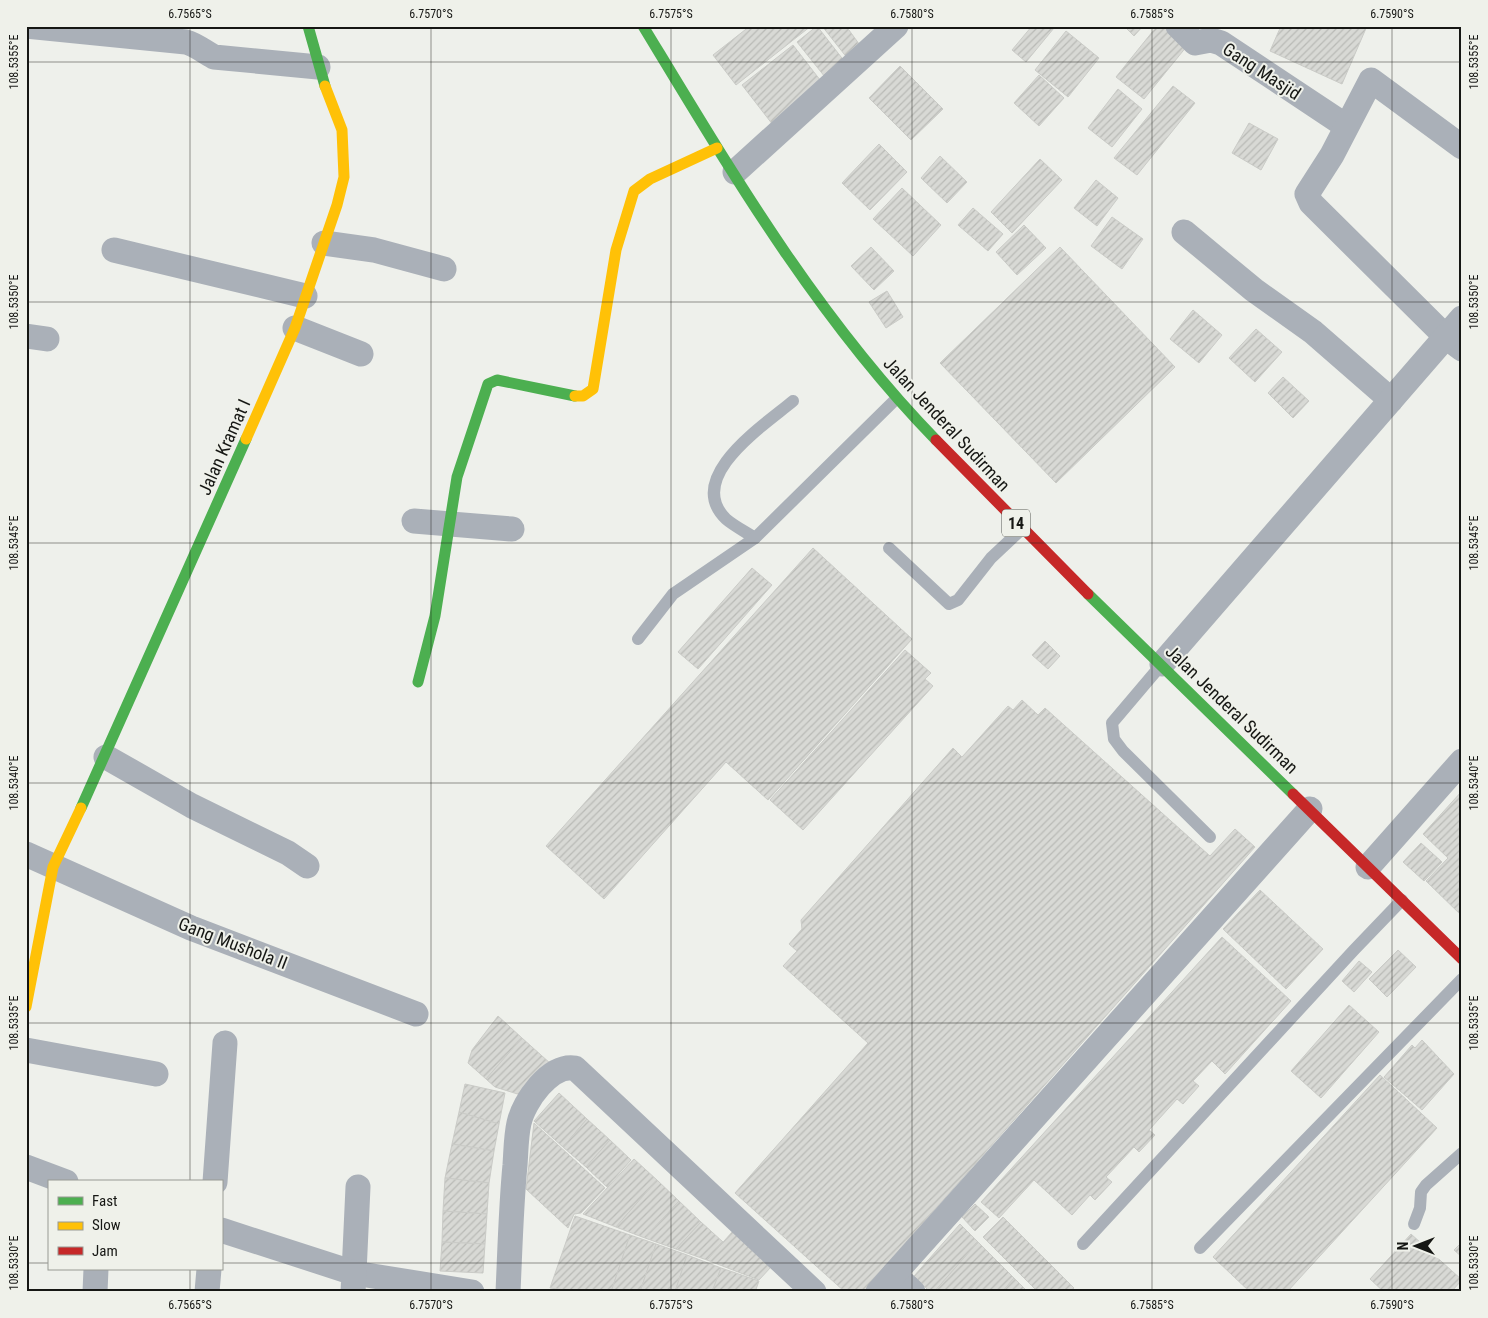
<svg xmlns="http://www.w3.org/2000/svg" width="1488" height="1318" viewBox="0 0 1488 1318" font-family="'Roboto Condensed',sans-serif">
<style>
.building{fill:url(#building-hatch);stroke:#cacbc7}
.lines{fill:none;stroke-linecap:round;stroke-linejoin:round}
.lane{stroke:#aab0b8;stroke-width:12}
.street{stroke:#aab0b8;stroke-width:25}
.fast{stroke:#4caf50;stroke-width:11}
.slow{stroke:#ffc107;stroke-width:11}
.jam{stroke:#c62828;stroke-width:11}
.ticks{fill:none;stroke:#161714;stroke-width:1;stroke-opacity:0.45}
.labels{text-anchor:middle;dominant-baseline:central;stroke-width:4;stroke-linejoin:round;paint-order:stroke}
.shield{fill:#eff1ea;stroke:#575854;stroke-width:1}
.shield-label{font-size:16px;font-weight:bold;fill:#161714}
.street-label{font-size:18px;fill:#161714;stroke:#eff1ea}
.neatline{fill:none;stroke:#161714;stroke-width:2}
.ticks-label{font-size:12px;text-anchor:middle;fill:#161714}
</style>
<defs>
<pattern id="building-hatch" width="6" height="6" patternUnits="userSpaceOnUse" patternTransform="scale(1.25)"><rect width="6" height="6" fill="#d8d9d5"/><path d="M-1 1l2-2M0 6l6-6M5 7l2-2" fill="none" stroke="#b9bab6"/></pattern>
</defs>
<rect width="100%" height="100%" fill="#eef0eb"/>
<g class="building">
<polygon points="750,26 811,26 736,85 713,55"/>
<polygon points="817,26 845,62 825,77 797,42"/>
<polygon points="822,26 846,26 862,48 848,59"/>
<polygon points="1032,26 1054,28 1026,62 1012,50"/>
<polygon points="1124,26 1143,26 1134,36"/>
<polygon points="1157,26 1163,26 1187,46 1144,99 1116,77"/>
<polygon points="1281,26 1367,26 1342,84 1270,51"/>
<polygon points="1066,31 1099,58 1068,97 1035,70"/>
<polygon points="793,45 824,85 773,125 742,85"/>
<polygon points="900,66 943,109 911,140 869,98"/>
<polygon points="1039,75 1064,98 1039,126 1014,103"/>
<polygon points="1173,86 1195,103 1137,175 1114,158"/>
<polygon points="1118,89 1142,109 1112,147 1088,128"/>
<polygon points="1249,123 1278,139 1261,170 1232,153"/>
<polygon points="879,144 907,172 870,210 842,183"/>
<polygon points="940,156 967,182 947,203 921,178"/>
<polygon points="1040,159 1062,180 1012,233 991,212"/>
<polygon points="1096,180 1118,198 1097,226 1074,208"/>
<polygon points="902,188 941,225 913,256 873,219"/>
<polygon points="973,208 1003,234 988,251 958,225"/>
<polygon points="1112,217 1143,239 1122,269 1091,246"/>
<polygon points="1024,225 1046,248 1017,275 996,252"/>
<polygon points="871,247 894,271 874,290 851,266"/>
<polygon points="1060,247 1175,367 1056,483 940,363"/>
<polygon points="887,291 903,317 886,328 869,302"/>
<polygon points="1193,310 1222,335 1199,363 1170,339"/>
<polygon points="1256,329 1282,352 1255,382 1229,358"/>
<polygon points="1283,377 1309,401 1293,418 1268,393"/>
<polygon points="813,548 912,639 768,800 726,762 604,899 546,846"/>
<polygon points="752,568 772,585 698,669 678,652"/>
<polygon points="1045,641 1060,656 1048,669 1032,655"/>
<polygon points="905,650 931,673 925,679 933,686 803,830 770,800"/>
<polygon points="1022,700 1038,715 1045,708 1210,856 1235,829 1255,847 862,1292 845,1292 735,1193 868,1043 783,966 797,951 789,944 802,929 801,920 953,748 962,757 1008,706 1013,710"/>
<polygon points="1462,791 1462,916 1426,881 1448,858 1423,834"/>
<polygon points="1421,843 1442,862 1424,881 1403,862"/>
<polygon points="1260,890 1323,949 1286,989 1223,929"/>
<polygon points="1222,937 1291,1001 1225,1074 1212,1061 1193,1081 1199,1086 1183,1104 1177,1099 1149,1130 1155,1135 1139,1152 1134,1147 1106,1177 1112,1182 1095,1200 1090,1195 1072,1215 1034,1180 999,1218 981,1202"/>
<polygon points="1398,950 1416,967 1387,997 1369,979"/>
<polygon points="1359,961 1372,972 1354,992 1342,981"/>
<polygon points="1349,1005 1379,1032 1321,1098 1291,1071"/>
<polygon points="498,1016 522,1038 486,1079 468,1063 472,1050"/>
<polygon points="522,1038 551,1064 524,1096 495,1087 486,1079"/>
<polygon points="1422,1040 1454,1074 1422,1110 1384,1077 1412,1045 1415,1048"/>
<polygon points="1380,1075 1437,1128 1287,1292 1250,1292 1213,1257"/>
<polygon points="465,1084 505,1093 499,1124 459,1112"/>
<polygon points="559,1093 587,1119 563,1147 534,1121"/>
<polygon points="459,1112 499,1124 494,1151 452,1144"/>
<polygon points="587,1119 610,1140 586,1167 563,1147"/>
<polygon points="534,1123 605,1188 581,1213 574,1214 568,1228 526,1189"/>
<polygon points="610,1140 631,1160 607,1187 586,1167"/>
<polygon points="452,1144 494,1151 489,1183 445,1178"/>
<polygon points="634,1159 657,1180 616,1227 583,1214"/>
<polygon points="445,1178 489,1183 487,1214 443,1211"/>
<polygon points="657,1180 679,1201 645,1238 616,1227"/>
<polygon points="679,1201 701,1222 676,1249 645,1238"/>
<polygon points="975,1204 989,1217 975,1231 962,1217"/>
<polygon points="443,1211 487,1214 485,1244 442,1242"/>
<polygon points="575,1216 630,1235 611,1292 581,1292 550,1288"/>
<polygon points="1003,1217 1074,1288 1070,1292 1038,1292 983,1237"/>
<polygon points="701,1222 723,1242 707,1260 676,1249"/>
<polygon points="960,1224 978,1242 934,1292 930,1292 914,1276"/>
<polygon points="733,1231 771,1267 759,1280 707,1260"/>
<polygon points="1411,1234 1462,1280 1451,1292 1384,1292 1370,1279"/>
<polygon points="630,1235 656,1244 640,1292 611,1292"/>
<polygon points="442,1242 485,1244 483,1273 440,1271"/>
<polygon points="978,1242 996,1260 968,1292 934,1292"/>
<polygon points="1462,1242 1462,1257 1454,1250"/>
<polygon points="656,1244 687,1255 675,1292 640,1292"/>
<polygon points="687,1255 721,1268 712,1292 675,1292"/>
<polygon points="996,1260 1014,1278 1002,1292 968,1292"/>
<polygon points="721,1268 759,1281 755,1292 712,1292"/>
<polygon points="1014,1278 1028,1292 1002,1292"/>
</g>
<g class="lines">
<g class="lane">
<path d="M755 538C746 532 734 526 726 519 683 477 766 424 793 401"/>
<polyline points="889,548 949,604 958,600 991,558 1022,529"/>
<polyline points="638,639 673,594 755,538 896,399"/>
<polyline points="1162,664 1112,723 1114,739 1123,751 1210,837"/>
<polyline points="1414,1224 1420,1208 1421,1192 1426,1185 1462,1153"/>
<polyline points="1083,1244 1354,950 1402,900"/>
<polyline points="1200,1248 1462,979"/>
</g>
<g class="street">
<path d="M26 26 186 42C197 45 204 52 214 57L318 67"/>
<polyline points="1178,26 1195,43 1211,40 1221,43 1346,126"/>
<polyline points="1462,147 1371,80 1332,155 1307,194 1311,203 1446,337 1462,349"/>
<polyline points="735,172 896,26"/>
<polyline points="1184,232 1254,290 1313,332 1391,400"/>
<polyline points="324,243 374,250 444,269"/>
<polyline points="114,250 305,296"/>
<polyline points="295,328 361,354"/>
<polyline points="26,336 47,339"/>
<polyline points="414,521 512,529"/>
<polyline points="1162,664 1462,318"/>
<polyline points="106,757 192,806 288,853 307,866"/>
<polyline points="26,854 191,928 416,1014"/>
<polyline points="1368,867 1462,761"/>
<polyline points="26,1050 156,1074"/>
<polyline points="26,1167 66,1182"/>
<polyline points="215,1182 225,1043"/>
<polyline points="358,1187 354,1273 472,1292"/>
<polyline points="221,1230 354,1273 353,1292"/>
<polyline points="894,1274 913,1292"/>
<polyline points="95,1292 96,1269"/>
<polyline points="207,1292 209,1269"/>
<path d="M508 1292C510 1249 511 1207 515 1165 516 1151 516 1136 519 1123 524 1101 550 1064 575 1068L814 1292"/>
<polyline points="878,1292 1310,809"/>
</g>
<g class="fast">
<polyline points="308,26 325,86"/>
<path d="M643 26C731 171 817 318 936 440"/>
<polyline points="1088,594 1293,794"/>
<polyline points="418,682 435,616 457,477 488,384 497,380 575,396"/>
<polyline points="81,808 246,439"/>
</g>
<g class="slow">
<polyline points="575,396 583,396 593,389 616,250 634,191 650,179 717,148"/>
<polyline points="246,439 295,328 337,205 344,177 342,130 325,86"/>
<polyline points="26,1007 53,867 81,808"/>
</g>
<g class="jam">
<polyline points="936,440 1088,594"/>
<polyline points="1293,794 1462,959"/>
</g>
</g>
<path class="ticks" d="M190 26V1182M431 26V1292M671 26V1292M912 26V1292M1152 26V1292M1392 26V1292M26 62H1462M26 302H1462M26 543H1462M26 783H1462M26 1023H1462M26 1263H49M221 1263H1462M190 1269V1292"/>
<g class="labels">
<rect class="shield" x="1002" y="509.5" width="28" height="27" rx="4"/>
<g class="shield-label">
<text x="1016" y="523">14</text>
</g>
<g class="street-label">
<text transform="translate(1262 71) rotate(33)">Gang Masjid</text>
<text transform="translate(947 424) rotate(47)">Jalan Jenderal Sudirman</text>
<text transform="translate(224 447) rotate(-66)">Jalan Kramat I</text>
<text transform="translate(1232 709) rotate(44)">Jalan Jenderal Sudirman</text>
<text transform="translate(233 943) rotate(21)">Gang Mushola II</text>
</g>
</g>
<rect width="1488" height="1318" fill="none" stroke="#eff1ea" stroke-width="55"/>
<rect x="48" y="1180" width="175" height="90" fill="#eff1ea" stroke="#989a94"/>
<rect x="58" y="1197" width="25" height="8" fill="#4caf50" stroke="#989a94"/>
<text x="92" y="1206" font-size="15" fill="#161714">Fast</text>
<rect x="58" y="1222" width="25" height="8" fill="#ffc107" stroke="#989a94"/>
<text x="92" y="1230" font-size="15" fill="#161714">Slow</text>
<rect x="58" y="1247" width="25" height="8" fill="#c62828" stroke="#989a94"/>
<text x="92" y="1256" font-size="15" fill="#161714">Jam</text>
<g transform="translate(1416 1246) rotate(270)" stroke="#eff1ea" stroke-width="4" paint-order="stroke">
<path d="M0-4L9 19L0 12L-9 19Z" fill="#161714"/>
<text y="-8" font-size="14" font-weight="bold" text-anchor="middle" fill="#161714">N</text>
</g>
<rect x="28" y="28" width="1432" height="1262" class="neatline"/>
<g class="ticks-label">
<text x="190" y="18">6.7565°S</text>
<text x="431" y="18">6.7570°S</text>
<text x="671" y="18">6.7575°S</text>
<text x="912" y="18">6.7580°S</text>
<text x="1152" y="18">6.7585°S</text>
<text x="1392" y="18">6.7590°S</text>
<text transform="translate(1474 62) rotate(-90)" y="4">108.5355°E</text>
<text transform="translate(14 62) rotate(-90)" y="4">108.5355°E</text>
<text transform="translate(1474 302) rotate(-90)" y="4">108.5350°E</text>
<text transform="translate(14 302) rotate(-90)" y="4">108.5350°E</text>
<text transform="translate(1474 543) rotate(-90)" y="4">108.5345°E</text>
<text transform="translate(14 543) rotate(-90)" y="4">108.5345°E</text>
<text transform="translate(1474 783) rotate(-90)" y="4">108.5340°E</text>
<text transform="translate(14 783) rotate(-90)" y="4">108.5340°E</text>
<text transform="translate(1474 1023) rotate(-90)" y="4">108.5335°E</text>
<text transform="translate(14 1023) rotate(-90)" y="4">108.5335°E</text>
<text transform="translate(1474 1263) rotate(-90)" y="4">108.5330°E</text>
<text transform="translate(14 1263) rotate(-90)" y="4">108.5330°E</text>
<text x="190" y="1309">6.7565°S</text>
<text x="431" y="1309">6.7570°S</text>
<text x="671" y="1309">6.7575°S</text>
<text x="912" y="1309">6.7580°S</text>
<text x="1152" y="1309">6.7585°S</text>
<text x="1392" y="1309">6.7590°S</text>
</g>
</svg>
